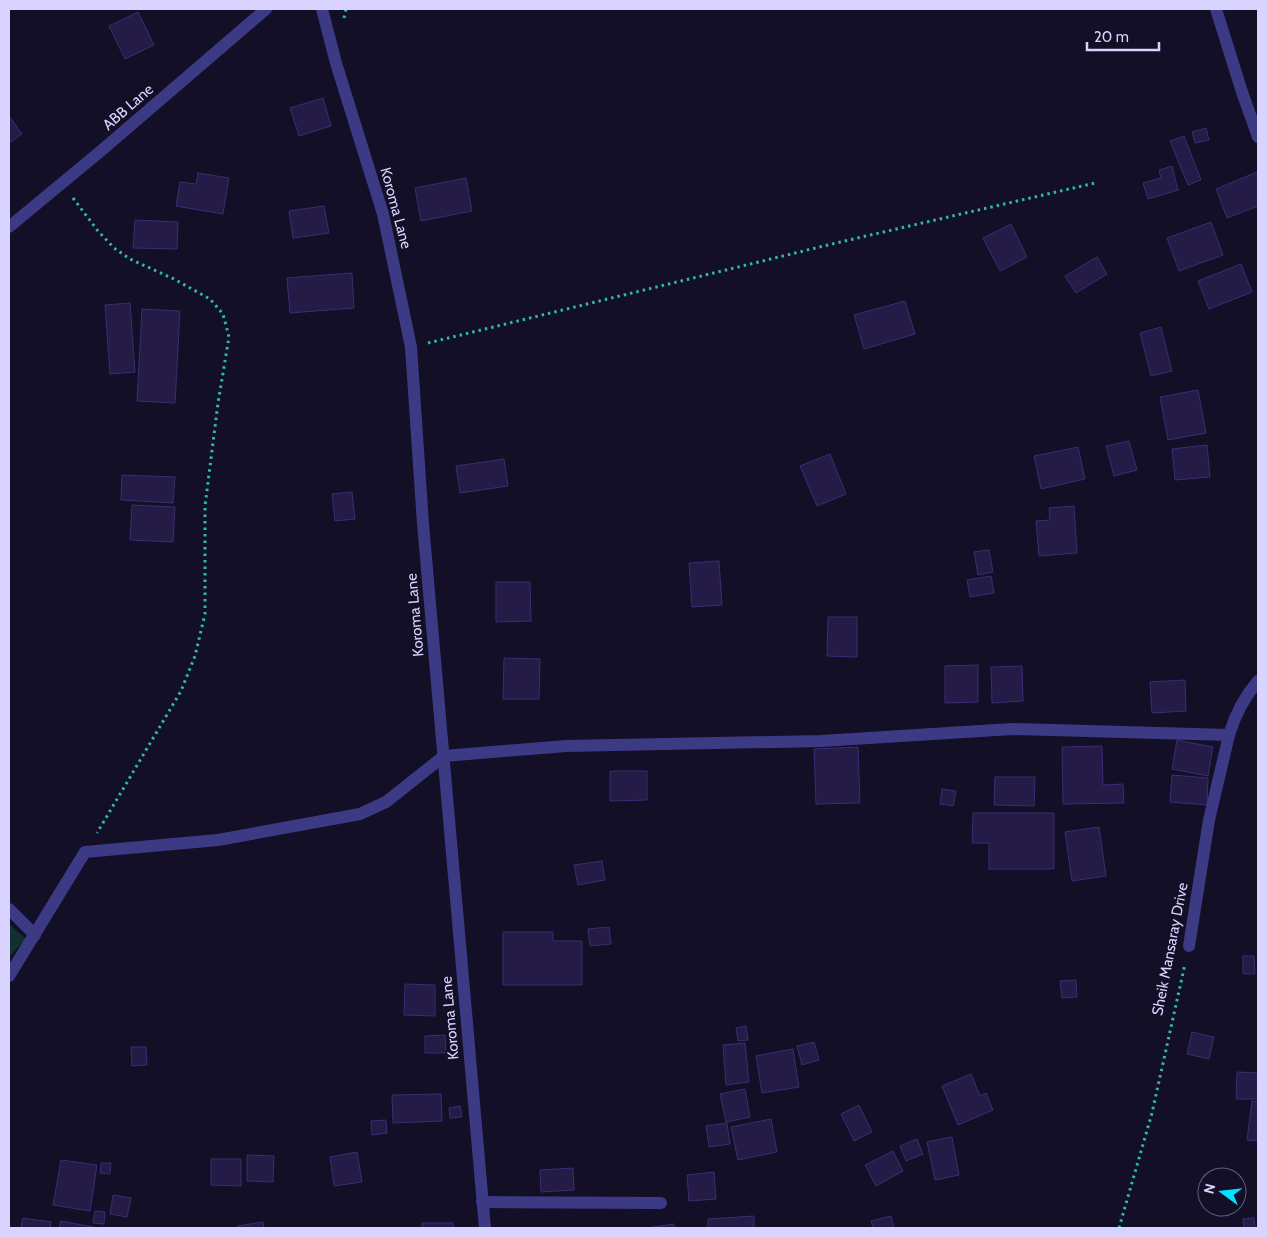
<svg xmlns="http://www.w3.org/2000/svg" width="1267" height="1237" viewBox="0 0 1267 1237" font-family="Cabin,sans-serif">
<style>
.green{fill:#12302f}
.building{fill:#241b47;stroke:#3b2d73}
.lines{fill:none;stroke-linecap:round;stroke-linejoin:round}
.path{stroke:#2fb8b0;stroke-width:3;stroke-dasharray:2.5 4;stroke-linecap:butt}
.street{stroke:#3d3a85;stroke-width:12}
.labels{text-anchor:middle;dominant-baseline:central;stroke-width:4;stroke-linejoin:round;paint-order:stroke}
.street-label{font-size:15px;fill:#d9d4ff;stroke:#130f26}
</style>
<rect width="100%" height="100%" fill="#130f26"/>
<polygon class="green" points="9,924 26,939 9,957"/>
<g class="building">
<polygon points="138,12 154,45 125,59 109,26"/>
<polygon points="323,98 331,126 299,136 290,108"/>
<polygon points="9,116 22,134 9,143"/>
<polygon points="1206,128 1209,140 1195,143 1192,132"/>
<polygon points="1184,136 1201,180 1188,185 1170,141"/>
<polygon points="1172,166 1178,190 1148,199 1143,183 1161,178 1159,170"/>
<polygon points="1257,172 1258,176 1258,206 1227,218 1216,189"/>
<polygon points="198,173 229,178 223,214 176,206 180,182 196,184"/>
<polygon points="466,178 472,211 421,221 415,188"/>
<polygon points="324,206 329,233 293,238 289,211"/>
<polygon points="135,220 178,222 177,249 133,248"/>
<polygon points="1211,222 1223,255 1179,271 1167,238"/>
<polygon points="1011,224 1027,257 1000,271 983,238"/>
<polygon points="1097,257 1107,274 1076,293 1065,276"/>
<polygon points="1241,264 1252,292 1209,309 1198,281"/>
<polygon points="352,273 354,308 290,313 287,278"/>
<polygon points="905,301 915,334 864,349 854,315"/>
<polygon points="130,303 135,372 110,374 105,305"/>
<polygon points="142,309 180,311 175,403 137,401"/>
<polygon points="1161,327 1172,371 1151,376 1140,333"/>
<polygon points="1198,390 1206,433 1168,440 1160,397"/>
<polygon points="1129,441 1137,470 1114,476 1106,446"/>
<polygon points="1207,445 1210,477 1175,480 1172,449"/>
<polygon points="1078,447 1085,479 1041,489 1034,456"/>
<polygon points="830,454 846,494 817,506 800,466"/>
<polygon points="504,459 508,486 460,493 456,466"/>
<polygon points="122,475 175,477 173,503 121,500"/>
<polygon points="352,492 355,519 335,521 332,494"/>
<polygon points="132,505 175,507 173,542 130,540"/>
<polygon points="1074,506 1077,553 1039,556 1036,521 1050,520 1049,508"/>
<polygon points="989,550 993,572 978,575 974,552"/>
<polygon points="719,561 722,605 692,607 689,563"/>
<polygon points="991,576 994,593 970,597 967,580"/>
<polygon points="496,582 530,582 531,621 496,622"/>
<polygon points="828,617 857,617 857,657 827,656"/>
<polygon points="504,658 540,659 539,699 503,699"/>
<polygon points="978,665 978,702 945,703 945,666"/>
<polygon points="1022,666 1023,701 992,703 991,667"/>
<polygon points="1185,680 1186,711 1152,713 1150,682"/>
<polygon points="1177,740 1213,747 1208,776 1172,769"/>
<polygon points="1102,746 1103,785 1123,784 1124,803 1063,804 1062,747"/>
<polygon points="858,747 860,803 816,804 814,749"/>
<polygon points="610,771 647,771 647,800 610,801"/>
<polygon points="1172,775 1208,778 1207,805 1170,802"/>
<polygon points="995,777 1035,777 1034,806 994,805"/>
<polygon points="942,789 956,791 953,806 940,804"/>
<polygon points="973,813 1054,813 1054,869 989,869 989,843 972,843"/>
<polygon points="1099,827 1106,876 1072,881 1065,832"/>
<polygon points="602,861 605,880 578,885 574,865"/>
<polygon points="609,927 611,944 590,946 588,929"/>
<polygon points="503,932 553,932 553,941 582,941 582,985 503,985"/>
<polygon points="1243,956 1254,956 1255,974 1243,974"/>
<polygon points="1076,980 1077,997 1062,998 1060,981"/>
<polygon points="405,984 435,985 435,1016 404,1015"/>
<polygon points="746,1026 748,1040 738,1041 736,1028"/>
<polygon points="1192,1032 1214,1037 1209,1059 1187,1054"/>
<polygon points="445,1035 446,1053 425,1053 425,1036"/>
<polygon points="814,1042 819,1060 802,1065 797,1046"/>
<polygon points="745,1043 749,1082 726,1085 723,1045"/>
<polygon points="131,1047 146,1047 147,1065 132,1066"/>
<polygon points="793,1049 799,1087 762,1093 756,1056"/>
<polygon points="1237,1072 1258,1073 1258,1099 1236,1099"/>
<polygon points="971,1074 980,1096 986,1093 993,1110 958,1125 942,1086"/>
<polygon points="745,1089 750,1117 726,1122 720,1094"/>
<polygon points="441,1094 442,1121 393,1123 392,1095"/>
<polygon points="1252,1101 1258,1102 1258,1141 1247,1140"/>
<polygon points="859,1105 872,1132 854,1141 841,1114"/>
<polygon points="460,1106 462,1117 450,1118 449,1108"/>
<polygon points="771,1119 777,1152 738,1160 731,1127"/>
<polygon points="386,1120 387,1133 372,1135 371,1121"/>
<polygon points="727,1123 730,1144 709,1147 706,1126"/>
<polygon points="952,1137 959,1175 935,1180 927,1142"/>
<polygon points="917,1139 923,1154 906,1161 900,1146"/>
<polygon points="893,1151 903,1171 876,1186 865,1165"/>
<polygon points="357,1152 362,1182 334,1186 330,1157"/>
<polygon points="247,1155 274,1156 273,1182 247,1181"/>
<polygon points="211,1159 241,1159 241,1186 211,1185"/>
<polygon points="61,1160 97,1165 90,1211 53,1205"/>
<polygon points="101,1163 111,1163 110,1174 100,1173"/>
<polygon points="573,1168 574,1190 541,1192 540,1170"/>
<polygon points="714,1172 716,1199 689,1201 687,1175"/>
<polygon points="113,1195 131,1198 127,1217 110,1214"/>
<polygon points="95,1211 105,1212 104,1224 93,1223"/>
<polygon points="754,1216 754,1228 708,1228 708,1219"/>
<polygon points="891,1216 894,1228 873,1228 871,1221"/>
<polygon points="23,1218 51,1222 50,1228 21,1228"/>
<polygon points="1254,1218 1255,1228 1244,1228 1243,1219"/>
<polygon points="61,1221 93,1227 93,1228 59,1228"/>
<polygon points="263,1222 264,1228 238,1228 238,1226"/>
<rect x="422" y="1223" width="31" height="5"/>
<polygon points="674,1224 674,1228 647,1228"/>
</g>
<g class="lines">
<g class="path">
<polyline points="344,18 346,9"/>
<polyline points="73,198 98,231 114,248 130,259 174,279 210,299 223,314 229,337 218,403 205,506 205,614 195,656 181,691 97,833"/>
<polyline points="428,343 836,243 1095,183"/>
<polyline points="1119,1228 1152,1113 1185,964"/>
</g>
<g class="street">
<polyline points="322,9 336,63 383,214 411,347 423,524 485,1228"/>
<polyline points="1216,9 1242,92 1258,137"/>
<polyline points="9,227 102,150 266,9"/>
<polyline points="9,909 35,935"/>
<path d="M1189 946 1209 820 1229 735C1235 715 1245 696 1258 681"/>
<polyline points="9,976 85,852 218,840 360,814 386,802 444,756 566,746 821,741 1012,729 1229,735"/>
<polyline points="482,1202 661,1203"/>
</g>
</g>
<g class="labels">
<g class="street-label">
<text transform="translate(128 107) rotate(-41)">ABB Lane</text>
<text transform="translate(396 208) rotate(75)">Koroma Lane</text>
<text transform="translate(415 615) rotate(-95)">Koroma Lane</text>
<text transform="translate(1170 949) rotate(-79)">Sheik Mansaray Drive</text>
<text transform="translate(450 1018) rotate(-95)">Koroma Lane</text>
</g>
</g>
<rect width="1267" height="1237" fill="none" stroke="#d9d4ff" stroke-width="20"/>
<g transform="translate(1222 1192) rotate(285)"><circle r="24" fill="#130f26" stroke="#625e7d"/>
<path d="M0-4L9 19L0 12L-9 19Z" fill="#00e5ff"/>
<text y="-8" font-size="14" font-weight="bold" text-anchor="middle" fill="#d9d4ff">N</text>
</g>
<path d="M1087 42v8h72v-8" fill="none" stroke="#d9d4ff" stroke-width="2.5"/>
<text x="1094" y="42" font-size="15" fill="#d9d4ff" stroke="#130f26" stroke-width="4" paint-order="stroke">20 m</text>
</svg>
